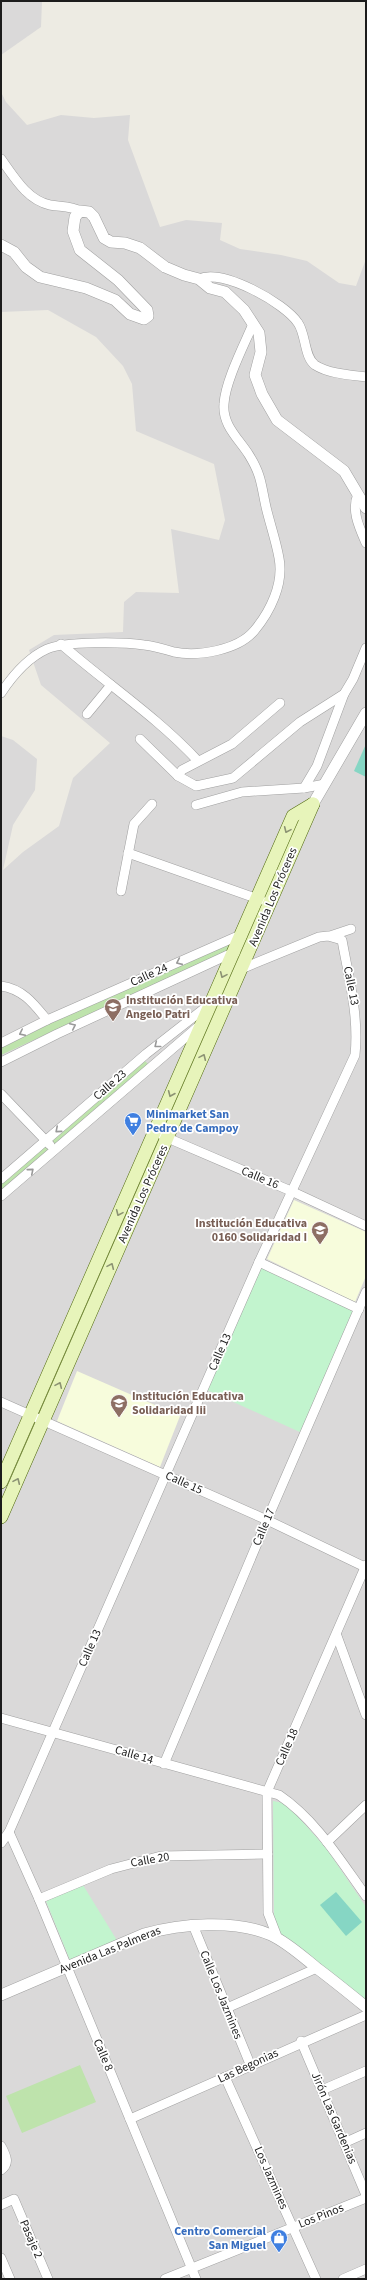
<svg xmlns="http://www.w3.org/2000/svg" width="367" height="2280" viewBox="0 0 367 2280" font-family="'Source Sans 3',sans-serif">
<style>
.residential{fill:#dad9d9}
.education{fill:#f7fcdc}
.grass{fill:#bee3ac}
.park{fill:#c2f4ce}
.pitch{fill:#86d6c4}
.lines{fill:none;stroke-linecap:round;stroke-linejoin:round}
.minor-casing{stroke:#a0a0a0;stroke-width:10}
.tertiary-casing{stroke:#a0a0a0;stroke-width:12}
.secondary-casing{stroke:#50690d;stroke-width:14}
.minor{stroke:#fff;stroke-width:9}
.tertiary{stroke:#fff;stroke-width:11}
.secondary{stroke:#e7f4ba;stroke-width:13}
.oneway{stroke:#8c9373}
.oneway2{stroke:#999}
.labels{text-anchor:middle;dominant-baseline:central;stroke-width:3.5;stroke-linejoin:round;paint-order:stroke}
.street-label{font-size:12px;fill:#1c1c1c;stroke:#fff}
.education-label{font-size:12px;font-weight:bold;fill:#785e54;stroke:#fff;text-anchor:start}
.shop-label{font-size:12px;font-weight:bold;fill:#366cbe;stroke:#fff;text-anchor:start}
</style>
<rect width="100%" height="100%" fill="#edebe3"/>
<g class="residential">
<polygon points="1,1 42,1 41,27 1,55"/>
<polygon points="1,92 6,102 27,125 61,115 94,118 130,115 128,140 160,227 186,220 222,223 220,240 240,249 281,255 307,261 339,283 356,286 366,259 366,2279 1,2279 1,736 13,740 37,759 35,790 13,825 3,870 23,852 59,826 73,778 110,743 41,685 29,650 54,635 123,632 124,602 136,592 179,593 171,529 219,540 225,520 214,464 136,431 132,384 123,366 96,337 48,310 1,312"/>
</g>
<g class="education">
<polygon points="294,1200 366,1232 366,1276 355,1302 267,1259"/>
<polygon points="77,1371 180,1416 160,1467 57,1421"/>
</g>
<g class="grass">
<polygon points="227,940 229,946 227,951 1,1055 1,1046"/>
<polygon points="145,1061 150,1066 56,1147 51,1142"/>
<polygon points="45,1145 50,1151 1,1193 1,1183"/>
<polygon points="80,2065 96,2102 22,2133 6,2096"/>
</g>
<g class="park">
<polygon points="260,1266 354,1311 302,1433 207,1390"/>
<polygon points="273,1801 283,1803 292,1810 326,1848 366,1907 366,2002 284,1938 278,1930 274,1915"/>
<polygon points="83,1885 118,1942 71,1963 46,1901"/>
</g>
<g class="pitch">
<polygon points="366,744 366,777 354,771"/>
<polygon points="336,1892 362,1922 346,1936 320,1905"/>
</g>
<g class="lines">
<defs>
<g id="minor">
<path d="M1 159C14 177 27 200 50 205 60 207 71 206 80 211"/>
<path d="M199 279C222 268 285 303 298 323 306 334 304 357 315 365 329 374 351 375 366 377"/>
<path d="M358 494C351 510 359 527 366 543"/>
<path d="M61 644C107 684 157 717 198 761"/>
<path d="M1 693C13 675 27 658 47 649 65 641 124 642 144 645 154 646 164 649 174 652 198 657 238 650 254 631 270 612 284 584 279 558 276 541 270 524 266 507 261 485 262 476 249 455 239 439 222 425 224 404 225 382 244 345 253 324"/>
<polyline points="280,703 232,744 182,770 178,776 196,786 233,778 300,722 344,694 353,679 366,648"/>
<polyline points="87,714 111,685"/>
<polyline points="140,739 178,776"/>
<polyline points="304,788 317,766 344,694"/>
<polyline points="196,805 242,792 304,788 325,784"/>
<polyline points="128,853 261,900"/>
<polyline points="121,891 134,824 152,804"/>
<polyline points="330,936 351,929"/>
<path d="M1 986C23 989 34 1004 47 1020"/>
<polyline points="1,1043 47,1020 240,935 242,936"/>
<polyline points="1,1062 57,1034 232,953 235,953"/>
<polyline points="1,1094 50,1145"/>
<polyline points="163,1136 291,1191 366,1226"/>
<polyline points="1,1179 146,1054 210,1004"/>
<polyline points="1,1196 200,1025"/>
<polyline points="259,1262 359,1309"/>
<polyline points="1,1402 267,1520 365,1567"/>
<polyline points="337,1636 366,1715"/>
<path d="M1 1718 279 1795C316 1820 340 1860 366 1896"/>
<polyline points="164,1764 267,1520 366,1292"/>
<polyline points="9,1832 39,1899 196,2279"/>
<polyline points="327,1842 366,1805"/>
<path d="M1 1843 9 1832 259 1262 355 1055C359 1016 349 979 342 940L328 936 319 937 241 969"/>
<polyline points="39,1899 111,1869 161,1856 268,1854"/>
<polyline points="193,1925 250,2064"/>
<polyline points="278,1939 268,1913 267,1792 366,1565"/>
<polyline points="227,2008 317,1968"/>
<polyline points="301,2041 366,2195"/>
<polyline points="225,2077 316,2279"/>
<polyline points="322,2090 366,2071"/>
<polyline points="130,2119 366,2015"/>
<polyline points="344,2143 366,2133"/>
<path d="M1 2146C5 2154 11 2163 1 2170"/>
<polyline points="1,2205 14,2199 48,2279"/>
<polyline points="1,2258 10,2279"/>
<polyline points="165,2279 366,2198"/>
<polyline points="343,2279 366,2269"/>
</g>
<g id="tertiary">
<polyline points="1,245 14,252 26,267 40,277 86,288 115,300 130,314 144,319 148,316 147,310 118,280 80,250 73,231 75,217 80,211 89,212 94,217 104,238 111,242 125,243 140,248 165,267 184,275 199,279 210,288 225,292 244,310 259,333 261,352 255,375 262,394 277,420 344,471 366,508"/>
<polyline points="313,804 366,713"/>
<path d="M1 1995 144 1934C180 1924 235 1919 271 1935 288 1943 303 1957 318 1969 334 1981 350 1994 366 2007"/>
</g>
<g id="secondary">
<polyline points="1,1482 293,816 313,804"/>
<polyline points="1,1517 313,804"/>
</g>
</defs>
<use href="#minor" class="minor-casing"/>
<use href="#tertiary" class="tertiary-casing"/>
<use href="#secondary" class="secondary-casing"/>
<use href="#minor" class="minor"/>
<use href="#tertiary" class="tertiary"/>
<use href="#secondary" class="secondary"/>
</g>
<defs><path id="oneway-chevron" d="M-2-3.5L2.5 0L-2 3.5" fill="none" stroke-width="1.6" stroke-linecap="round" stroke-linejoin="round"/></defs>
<g class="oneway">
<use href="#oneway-chevron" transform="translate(287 830) rotate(114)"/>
<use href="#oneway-chevron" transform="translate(223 975) rotate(114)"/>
<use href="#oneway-chevron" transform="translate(203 1057) rotate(-66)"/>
<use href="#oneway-chevron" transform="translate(171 1094) rotate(113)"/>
<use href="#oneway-chevron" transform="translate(119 1213) rotate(114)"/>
<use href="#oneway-chevron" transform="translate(111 1266) rotate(-66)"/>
<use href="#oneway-chevron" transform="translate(59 1385) rotate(-66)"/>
<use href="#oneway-chevron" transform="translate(17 1481) rotate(-66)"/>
</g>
<g class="oneway2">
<use href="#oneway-chevron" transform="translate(179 962) rotate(156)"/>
<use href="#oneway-chevron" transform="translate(73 1026) rotate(-25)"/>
<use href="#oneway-chevron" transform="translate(22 1033) rotate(154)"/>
<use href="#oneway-chevron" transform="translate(157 1045) rotate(141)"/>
<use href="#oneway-chevron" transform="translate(58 1130) rotate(139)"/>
<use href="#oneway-chevron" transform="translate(31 1171) rotate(-40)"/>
</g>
<defs>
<symbol id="school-pin" viewBox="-11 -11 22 30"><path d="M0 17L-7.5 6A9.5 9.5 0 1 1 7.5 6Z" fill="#8d6e63" stroke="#fff"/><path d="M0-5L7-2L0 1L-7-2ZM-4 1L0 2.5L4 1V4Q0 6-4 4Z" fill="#fff"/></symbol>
<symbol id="supermarket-pin" viewBox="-11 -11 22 30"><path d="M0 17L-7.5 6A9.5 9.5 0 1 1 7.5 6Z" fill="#3f7fe0" stroke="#fff"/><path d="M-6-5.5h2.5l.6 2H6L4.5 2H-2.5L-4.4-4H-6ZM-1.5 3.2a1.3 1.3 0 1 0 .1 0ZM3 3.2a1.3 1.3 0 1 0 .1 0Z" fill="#fff"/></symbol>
<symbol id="shop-pin" viewBox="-11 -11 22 30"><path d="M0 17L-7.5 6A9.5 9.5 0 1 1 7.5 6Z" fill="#3f7fe0" stroke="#fff"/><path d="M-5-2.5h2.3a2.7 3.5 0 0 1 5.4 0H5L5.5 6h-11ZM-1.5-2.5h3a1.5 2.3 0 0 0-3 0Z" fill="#fff"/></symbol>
</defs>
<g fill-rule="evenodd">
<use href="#school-pin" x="103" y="997" width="20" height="27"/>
<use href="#supermarket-pin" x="123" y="1111" width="20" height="27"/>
<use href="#school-pin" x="310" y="1220" width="20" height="27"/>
<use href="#school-pin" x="109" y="1393" width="20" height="27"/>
<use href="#shop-pin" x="269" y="2228" width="20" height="27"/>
</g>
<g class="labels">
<g class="street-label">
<text transform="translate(273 897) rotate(-67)">Avenida Los Próceres</text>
<text transform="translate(149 975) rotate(-24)">Calle 24</text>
<text transform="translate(351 986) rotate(79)">Calle 13</text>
<text transform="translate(110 1085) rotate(-41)">Calle 23</text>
<text transform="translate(260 1178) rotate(23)">Calle 16</text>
<text transform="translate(143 1194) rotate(-66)">Avenida Los Próceres</text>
<text transform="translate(220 1352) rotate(-66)">Calle 13</text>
<text transform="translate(184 1483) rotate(24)">Calle 15</text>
<text transform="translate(264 1527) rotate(-67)">Calle 17</text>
<text transform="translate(90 1648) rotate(-66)">Calle 13</text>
<text transform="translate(287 1747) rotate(-66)">Calle 18</text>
<text transform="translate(134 1755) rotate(16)">Calle 14</text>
<text transform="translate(150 1860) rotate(-10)">Calle 20</text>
<text transform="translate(110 1950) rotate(-22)">Avenida Las Palmeras</text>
<text transform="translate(221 1995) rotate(68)">Calle Los Jazmines</text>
<text transform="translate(103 2055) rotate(67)">Calle 8</text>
<text transform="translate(248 2066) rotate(-25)">Las Begonias</text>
<text transform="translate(334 2118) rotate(67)">Jirón Las Gardenias</text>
<text transform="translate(271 2178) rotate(66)">Los Jazmines</text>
<text transform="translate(321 2216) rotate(-22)">Los Pinos</text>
<text transform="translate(31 2239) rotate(67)">Pasaje 2</text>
</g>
<g class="education-label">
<text x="126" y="1000">Institución Educativa<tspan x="126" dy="14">Angelo Patri</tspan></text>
<text x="307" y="1223" text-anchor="end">Institución Educativa<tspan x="307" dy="14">0160 Solidaridad I</tspan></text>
<text x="132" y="1396">Institución Educativa<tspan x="132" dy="14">Solidaridad Iii</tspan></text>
</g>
<g class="shop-label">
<text x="146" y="1114">Minimarket San<tspan x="146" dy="14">Pedro de Campoy</tspan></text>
<text x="266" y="2231" text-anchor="end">Centro Comercial<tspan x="266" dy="14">San Miguel</tspan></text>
</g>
</g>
<rect width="367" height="2280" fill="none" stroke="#1c1c1c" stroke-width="4"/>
</svg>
